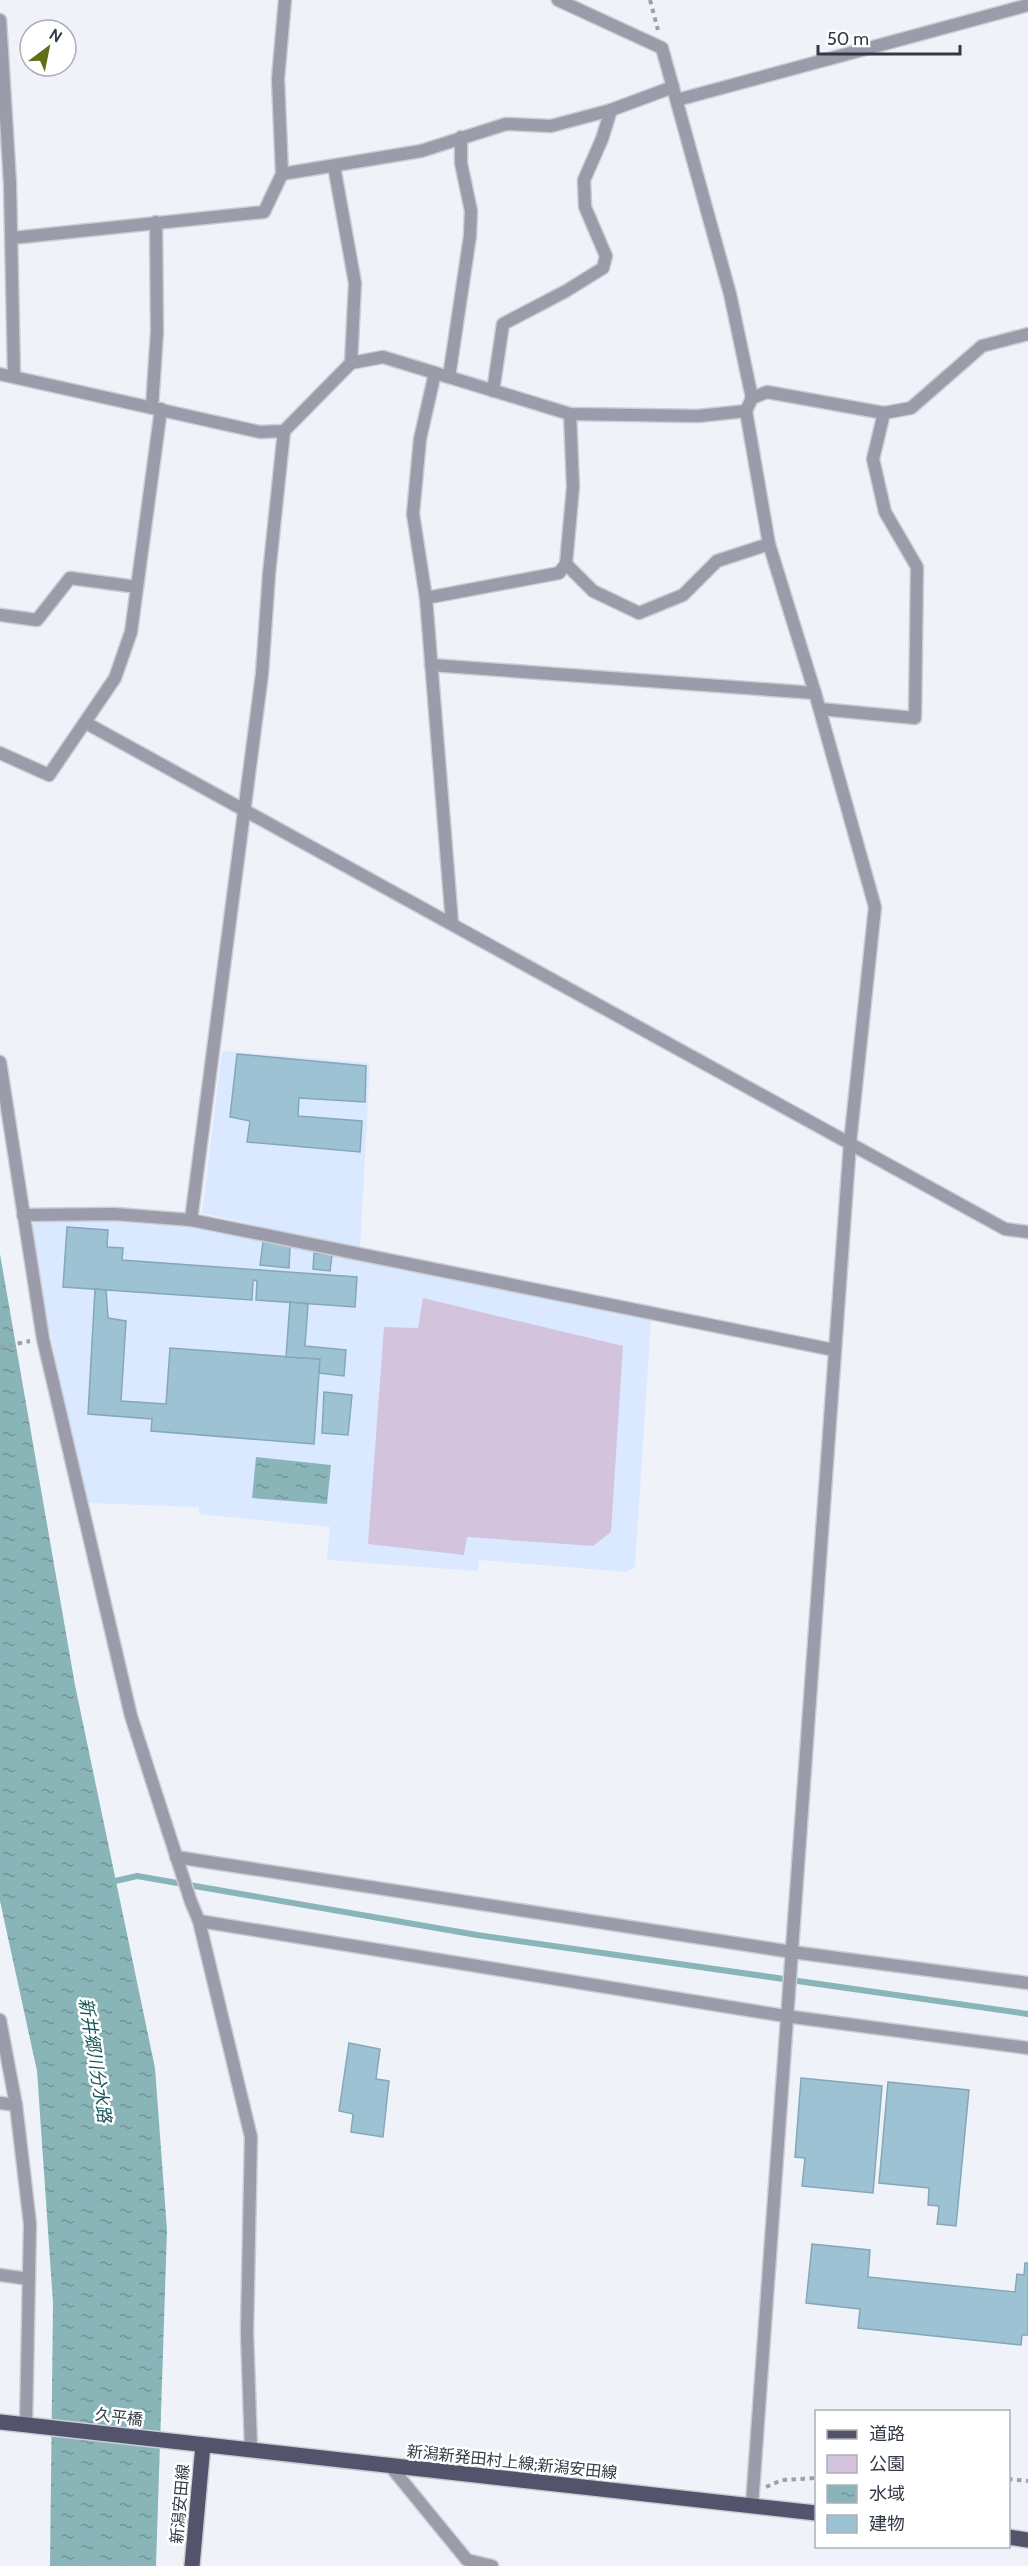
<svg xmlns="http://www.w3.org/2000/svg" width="1028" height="2566" viewBox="0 0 1028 2566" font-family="Cabin,'Noto Sans JP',sans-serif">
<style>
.built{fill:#dae9ff}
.park{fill:#d4c3dd}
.water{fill:url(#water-ripples)}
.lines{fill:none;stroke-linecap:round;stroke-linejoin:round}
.stream{stroke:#89b5b8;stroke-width:6}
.building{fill:#9dc2d4;stroke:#84a7b9;stroke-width:1.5}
.minor-casing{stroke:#c9ced5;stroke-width:15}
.primary-casing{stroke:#c9ced5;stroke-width:18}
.path{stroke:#9ba0a9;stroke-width:4;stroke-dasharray:4.5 4.5;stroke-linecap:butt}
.minor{stroke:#9b9ba9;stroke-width:12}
.primary{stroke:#54536c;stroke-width:15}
.labels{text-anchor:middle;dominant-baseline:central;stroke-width:5;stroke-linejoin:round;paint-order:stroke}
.street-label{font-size:16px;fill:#323a46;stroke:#fff}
.water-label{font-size:18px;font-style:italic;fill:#19575b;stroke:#fff}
</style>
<defs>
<pattern id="water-ripples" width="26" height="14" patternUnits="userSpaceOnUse" patternTransform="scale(1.5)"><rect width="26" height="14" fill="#89b5b8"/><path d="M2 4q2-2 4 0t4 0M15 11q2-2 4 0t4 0" fill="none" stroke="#719497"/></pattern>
</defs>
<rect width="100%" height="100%" fill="#eff3f9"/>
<g class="built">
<polygon points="222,1051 370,1063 360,1249 202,1213"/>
<polygon points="89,1220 200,1228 651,1320 635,1567 627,1572 479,1560 477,1571 327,1560 330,1527 199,1514 199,1507 87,1503 28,1232 36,1221"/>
</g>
<polygon class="park" points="423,1298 623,1346 611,1532 593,1546 467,1537 464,1555 368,1544 384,1327 418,1328"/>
<g class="water">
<polygon points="0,1254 75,1685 155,2068 167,2230 156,2566 50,2566 53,2303 37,2071 0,1901"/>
<polygon points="256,1457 331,1465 327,1504 252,1498"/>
</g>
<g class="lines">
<polyline class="stream" points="111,1882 137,1876 477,1935 1028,2014"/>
</g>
<g class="building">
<polygon points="237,1054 366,1066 365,1102 299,1098 298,1116 362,1121 360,1152 247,1142 250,1121 230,1117"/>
<polygon points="67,1227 108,1230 107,1247 123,1248 122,1260 357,1277 355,1307 256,1300 257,1281 253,1280 252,1300 63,1287"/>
<polygon points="263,1242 290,1246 289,1268 260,1265"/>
<polygon points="314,1253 332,1255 330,1271 313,1269"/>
<polygon points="95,1289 106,1290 108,1318 126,1321 121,1401 166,1404 170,1348 320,1359 314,1444 151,1431 152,1419 88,1414"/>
<polygon points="290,1302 308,1304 305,1346 346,1350 344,1376 319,1373 320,1359 286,1357"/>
<polygon points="324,1392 352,1395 348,1435 322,1433"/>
<polygon points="349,2043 380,2049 376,2079 389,2081 383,2137 351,2132 353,2114 339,2111"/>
<polygon points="801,2078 882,2086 873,2193 802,2186 805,2158 795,2157"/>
<polygon points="888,2082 969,2090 956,2226 937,2224 939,2206 928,2205 929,2188 879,2183"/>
<polygon points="812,2244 870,2250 868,2277 1015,2292 1017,2274 1024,2275 1025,2263 1028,2263 1028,2335 1022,2335 1021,2345 858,2328 860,2309 806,2303"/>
</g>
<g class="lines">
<defs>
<g id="minor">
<polyline points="558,0 662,48 730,294 752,398"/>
<polyline points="0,20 10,183 14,376"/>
<polyline points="677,100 1028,5"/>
<polyline points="334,166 355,283 351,363"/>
<polyline points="282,174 421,151 506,124 551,126 611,110 673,87"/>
<polyline points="12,238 264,212 282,174 278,79 285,0"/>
<polyline points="435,373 420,439 413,514 426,598 452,923"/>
<polyline points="0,374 260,432 284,431 351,363 383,357 570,414 698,416 746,411 752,398 767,392 884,413 911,408 982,346 1028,334"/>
<polyline points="449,377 470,236 471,211 461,163 461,137"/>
<polyline points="493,391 503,324 566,291 603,268 606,256 585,207 584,180 602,139 611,110"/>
<polyline points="152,407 157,332 156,222"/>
<polyline points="746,411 769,544 815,693 875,907 850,1143 752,2505"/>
<polyline points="566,564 593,591 639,613 683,595 717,561 769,544"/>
<polyline points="426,598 559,573 566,564 573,487 570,414"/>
<polyline points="0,615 37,620 70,578 137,587"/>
<polyline points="431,665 815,693"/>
<polyline points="820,709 915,718 917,567 885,512 873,459 884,413"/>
<polyline points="86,723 1005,1229 1028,1232"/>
<polyline points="0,753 49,775 115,678 131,632 161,409"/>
<polyline points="0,1062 43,1339 131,1716 191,1902 199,1921 251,2137 247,2332 251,2448"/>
<polyline points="23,1215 114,1214 191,1220 834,1350"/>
<polyline points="191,1220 262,674 269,574 284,431"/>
<polyline points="176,1857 792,1952 1028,1983"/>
<polyline points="199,1921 785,2016 1028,2048"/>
<polyline points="0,2020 16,2105 30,2224 26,2425"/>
<polyline points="0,2103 16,2105"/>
<polyline points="0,2275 29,2279"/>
<polyline points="391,2467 467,2560 492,2566"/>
</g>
<g id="primary">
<polyline points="0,2422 816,2513"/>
<polyline points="1008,2537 1028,2540"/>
<polyline points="192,2566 203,2445"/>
</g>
</defs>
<use href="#minor" class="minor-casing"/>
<use href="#primary" class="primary-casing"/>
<g class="path">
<polyline points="650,0 658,30"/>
<polyline points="0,1347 30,1341"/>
<polyline points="1008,2479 1028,2481"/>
<polyline points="766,2487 782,2480 816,2478"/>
</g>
<use href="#minor" class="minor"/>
<use href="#primary" class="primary"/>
</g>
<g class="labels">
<g class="street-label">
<text transform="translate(119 2417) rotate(7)">久平橋</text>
<text transform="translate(512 2462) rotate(6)">新潟新発田村上線;新潟安田線</text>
<text transform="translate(180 2504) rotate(-85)">新潟安田線</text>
</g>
<g class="water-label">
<text transform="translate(95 2060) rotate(81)">新井郷川分水路</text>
</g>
</g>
<rect x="815" y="2410" width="195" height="138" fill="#ffffff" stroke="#adb0b5" stroke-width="1.5"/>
<rect x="827" y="2430" width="30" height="9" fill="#54536c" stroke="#adb0b5" stroke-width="1.5"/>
<text x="869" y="2440" font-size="18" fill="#323a46">道路</text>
<rect x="827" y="2455" width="30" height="18" fill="#d4c3dd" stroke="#adb0b5" stroke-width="1.5"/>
<text x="869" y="2470" font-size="18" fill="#323a46">公園</text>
<rect x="827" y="2485" width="30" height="18" fill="url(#water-ripples)" stroke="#adb0b5" stroke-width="1.5"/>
<text x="869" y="2500" font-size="18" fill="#323a46">水域</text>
<rect x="827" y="2515" width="30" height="18" fill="#9dc2d4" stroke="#adb0b5" stroke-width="1.5"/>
<text x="869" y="2530" font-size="18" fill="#323a46">建物</text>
<g transform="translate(48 48) rotate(32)"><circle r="28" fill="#ffffff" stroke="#adb0b5" stroke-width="1.5"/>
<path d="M0-4.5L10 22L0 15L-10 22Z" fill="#626e17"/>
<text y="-9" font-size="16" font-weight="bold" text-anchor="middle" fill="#323a46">N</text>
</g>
<path d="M818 45v9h142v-9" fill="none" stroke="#323a46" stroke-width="3"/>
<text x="827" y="45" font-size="18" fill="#323a46" stroke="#ffffff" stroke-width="4.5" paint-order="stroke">50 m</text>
</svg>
